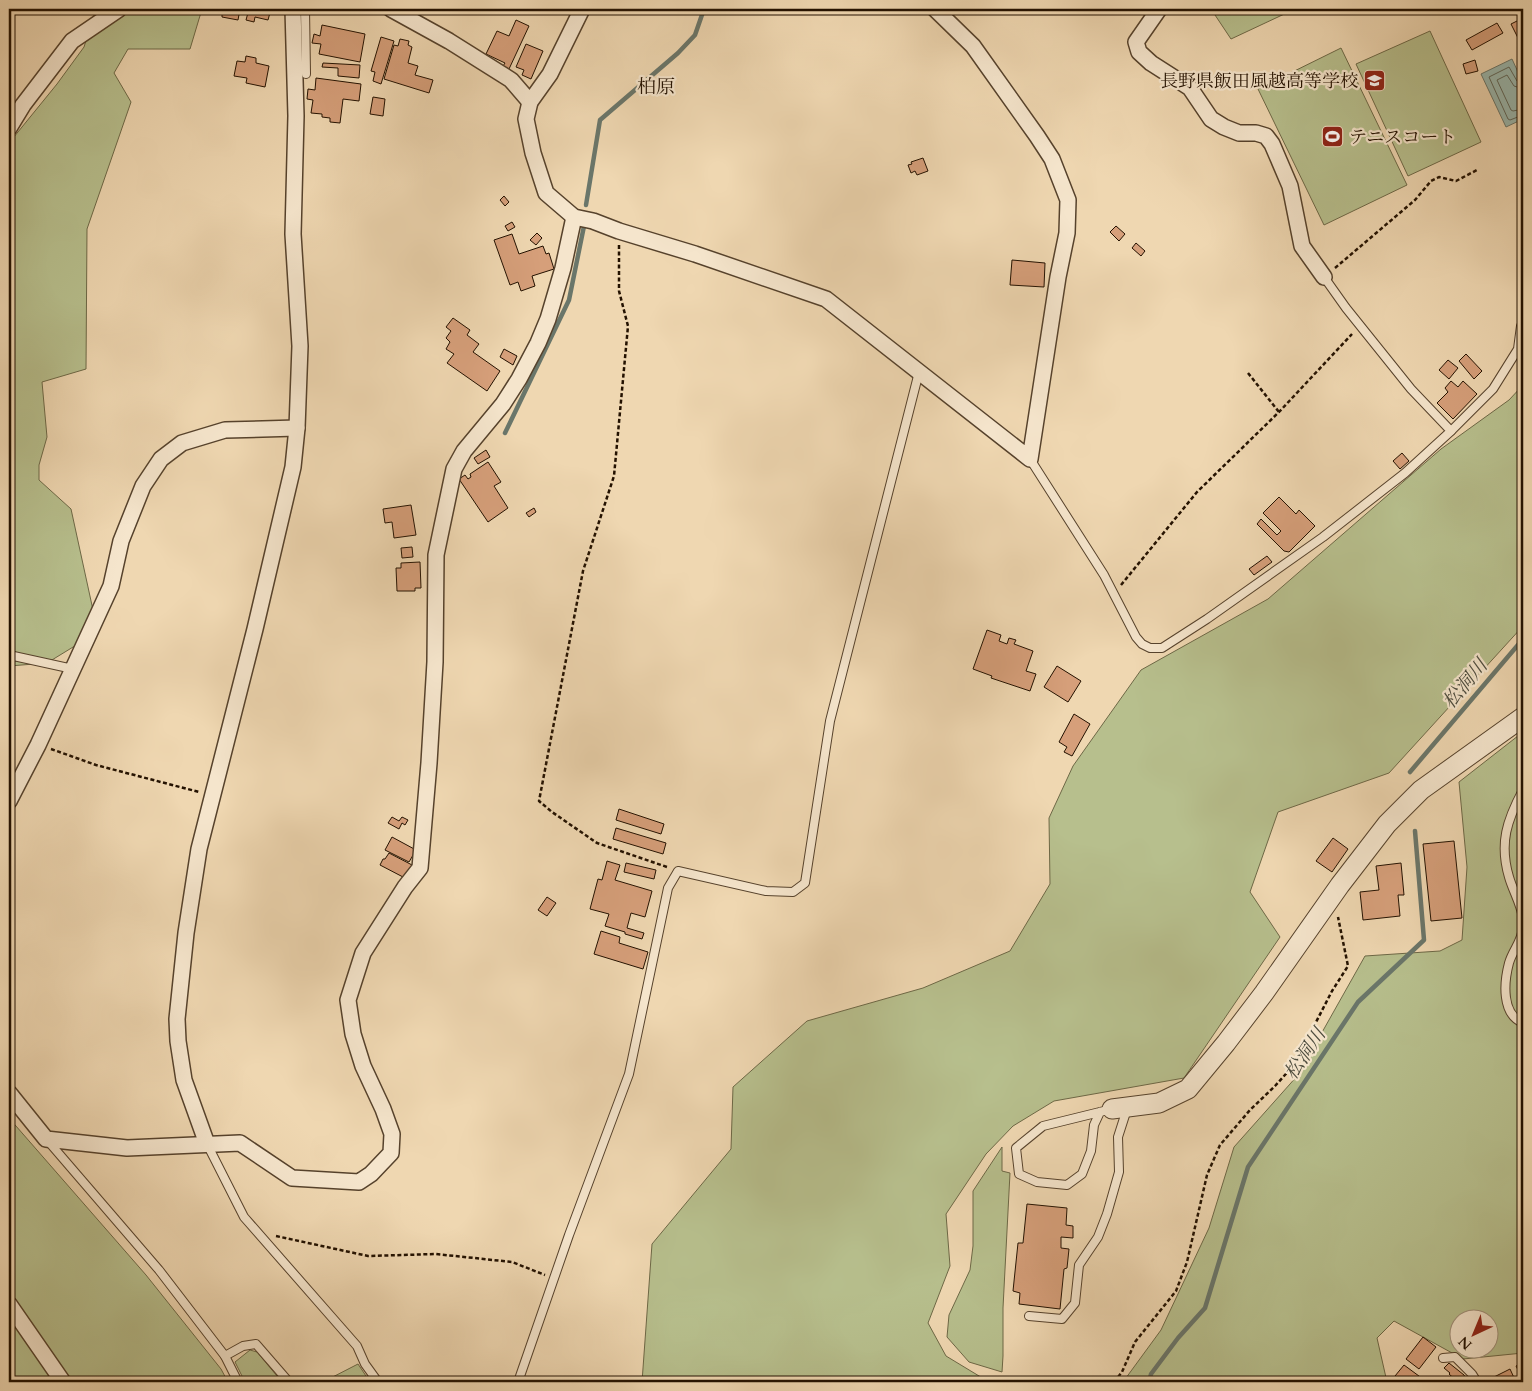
<svg xmlns="http://www.w3.org/2000/svg" width="1532" height="1391" viewBox="0 0 1532 1391" font-family="Cardo,'Noto Serif JP',serif">
<style>
.green{fill:#b7bf8d;stroke:#6d6846;fill-rule:evenodd}
.water{fill:#9ab9b0;stroke:#6a766a}
.lines{fill:none;stroke-linecap:round;stroke-linejoin:round}
.shore{stroke:#5e6558;stroke-width:1}
.stream{stroke:#6a766a;stroke-width:4.5}
.building{fill:#d69f7a;stroke:#231100}
.service-casing{stroke:#56422c;stroke-width:10}
.minor-casing{stroke:#56422c;stroke-width:18}
.tertiary-casing{stroke:#56422c;stroke-width:21}
.path{stroke:#231100;stroke-width:2.5;stroke-dasharray:4 2.5;stroke-linecap:butt}
.service{stroke:#f5e5cc;stroke-width:8}
.minor{stroke:#f5e5cc;stroke-width:15}
.tertiary{stroke:#f5e5cc;stroke-width:19}
.labels{text-anchor:middle;dominant-baseline:central;stroke-width:4.5;stroke-linejoin:round;paint-order:stroke}
.poi-label{font-size:18px;fill:#231100;stroke:#f5e5cc;text-anchor:end}
.neighbourhood-label{font-size:19px;fill:#231100;stroke:#f5e5cc}
.water-label{font-size:19px;font-style:italic;fill:#4d4c3e;stroke:#f5e5cc}
</style>
<rect width="100%" height="100%" fill="#efd7b1"/>
<filter id="stains"><feTurbulence type="fractalNoise" baseFrequency=".004" numOctaves="4"/><feColorMatrix values="0 0 0 0 .2 0 0 0 0 .09 0 0 0 0 .02 0 0 0 .5 -.17"/></filter>
<radialGradient id="worn" r=".72"><stop offset=".6" stop-color="#630" stop-opacity="0"/><stop offset="1" stop-color="#630" stop-opacity=".3"/></radialGradient>
<g class="green">
<polygon points="96,9 202,9 190,49 128,49 114,73 131,102 87,229 86,369 42,382 47,437 39,465 39,480 71,509 93,610 78,644 47,663 9,666 9,143 57,84 84,47"/>
<polygon points="1211,9 1295,9 1231,39"/>
<polygon points="1430,31 1481,142 1408,176 1356,64"/>
<polygon points="1341,48 1407,185 1324,225 1258,89"/>
<polygon points="1523,385 1523,626 1389,773 1278,812 1250,892 1280,937 1184,1078 1054,1101 1013,1126 986,1154 946,1214 950,1266 928,1323 946,1356 989,1382 642,1382 652,1244 731,1149 733,1087 807,1021 923,988 1010,951 1050,884 1049,818 1073,766 1141,670 1268,599 1441,449 1509,400"/>
<path d="M1523 732V1353L1463 1359 1394 1321 1377 1338 1387 1382H1123L1161 1330 1209 1228 1234 1147 1298 1075 1365 956 1440 951 1462 940 1467 867 1459 782ZM1460 1318H1490V1348H1460Z"/>
<polygon points="9,1118 146,1275 221,1369 228,1382 9,1382"/>
<polygon points="1002,1147 1002,1171 1010,1173 1003,1308 1003,1356 1002,1372 969,1362 947,1337 949,1315 970,1270 973,1246 973,1191"/>
<polygon points="250,1350 257,1352 282,1382 245,1382 235,1362"/>
<polygon points="358,1364 370,1382 323,1382"/>
</g>
<polygon class="water" points="1512,59 1523,83 1523,119 1506,127 1481,74"/>
<g class="lines">
<g class="shore">
<polyline points="1523,83 1517,81 1509,67 1489,77 1508,119 1510,120 1523,115"/>
<polyline points="1523,89 1514,86 1507,75 1497,80 1511,110 1513,111 1523,109"/>
</g>
<g class="stream">
<polyline points="586,205 600,120 678,53 695,35 704,9"/>
<polyline points="505,433 569,300 584,226"/>
<polyline points="1410,772 1523,639"/>
<polyline points="1149,1382 1151,1374 1178,1338 1205,1308 1248,1167 1358,1002 1424,940 1415,831"/>
</g>
</g>
<g class="building">
<polygon points="215,9 240,9 238,20 222,17 222,13 215,12"/>
<polygon points="249,9 271,9 268,20 255,17 254,22 246,20"/>
<polygon points="1523,18 1523,48 1511,24"/>
<polygon points="516,20 529,26 509,69 503,66 505,63 486,54 497,31 509,36"/>
<polygon points="1497,23 1503,33 1472,50 1466,40"/>
<polygon points="322,25 365,34 360,62 319,54 321,44 312,43 314,34 320,36"/>
<polygon points="381,37 394,41 381,84 373,81 375,72 371,71"/>
<polygon points="400,39 409,41 408,45 412,47 408,63 418,66 415,75 433,80 429,93 384,79 394,45 398,46"/>
<polygon points="526,44 543,51 531,79 522,75 524,70 516,67"/>
<polygon points="246,56 256,58 256,63 269,66 265,87 246,83 247,78 234,76 237,61 245,62"/>
<polygon points="1475,60 1478,71 1466,74 1463,64"/>
<polygon points="323,63 360,65 359,78 338,76 338,68 322,67"/>
<polygon points="316,78 361,84 359,101 343,99 340,123 330,122 330,118 322,117 322,114 311,113 313,100 307,99 308,89 315,90"/>
<polygon points="373,97 385,99 383,116 370,114"/>
<polygon points="923,158 928,171 917,175 915,171 911,173 908,165 912,164 911,162"/>
<polygon points="504,196 509,202 505,206 500,200"/>
<polygon points="512,222 515,227 508,231 505,226"/>
<polygon points="1116,226 1125,234 1119,241 1110,232"/>
<polygon points="537,233 542,238 536,245 530,240"/>
<polygon points="512,234 519,254 543,246 546,254 549,253 554,269 532,276 535,286 521,291 518,282 510,285 494,240"/>
<polygon points="1136,243 1145,251 1141,256 1132,248"/>
<polygon points="1012,260 1045,263 1044,287 1010,285"/>
<polygon points="453,318 470,330 467,335 479,344 473,352 500,371 487,391 447,363 454,354 446,349 450,342 446,338 451,331 446,327"/>
<polygon points="504,349 517,356 513,365 500,357"/>
<polygon points="1466,354 1482,371 1474,379 1459,361"/>
<polygon points="1448,360 1458,368 1449,379 1439,370"/>
<polygon points="1451,381 1458,387 1463,381 1477,394 1453,419 1437,403 1448,392 1445,388"/>
<polygon points="486,450 490,457 478,464 474,458"/>
<polygon points="1402,453 1409,461 1400,469 1393,461"/>
<polygon points="488,462 501,482 494,486 508,508 488,522 459,479 465,475 468,479 471,477 470,474"/>
<polygon points="1279,497 1296,514 1299,510 1315,526 1289,552 1284,551 1257,524 1261,519 1277,535 1281,531 1263,513"/>
<polygon points="411,505 416,535 394,538 392,522 385,523 383,509"/>
<polygon points="534,508 536,512 529,517 526,513"/>
<polygon points="412,547 413,557 402,558 401,548"/>
<polygon points="1267,556 1272,562 1254,575 1249,569"/>
<polygon points="420,562 421,588 415,588 415,591 397,591 396,568 401,568 401,563"/>
<polygon points="987,630 1001,635 999,641 1007,644 1009,638 1016,640 1014,644 1033,651 1026,671 1036,674 1030,691 991,678 992,676 973,669"/>
<polygon points="1057,666 1081,681 1068,702 1044,687"/>
<polygon points="1074,714 1090,724 1072,756 1064,752 1067,747 1059,742"/>
<polygon points="619,809 664,824 661,834 616,820"/>
<polygon points="392,817 399,821 402,817 408,820 405,825 402,823 399,829 388,823"/>
<polygon points="616,828 666,843 663,854 613,839"/>
<polygon points="392,837 416,850 409,862 385,850"/>
<polygon points="1333,838 1348,849 1332,872 1316,861"/>
<polygon points="1454,841 1462,918 1431,921 1423,844"/>
<polygon points="389,853 414,866 403,877 380,865 383,859 385,859"/>
<polygon points="607,861 620,865 615,880 652,891 645,917 631,913 627,928 644,933 642,939 625,934 625,932 605,926 609,914 590,909 598,879 602,880"/>
<polygon points="626,863 656,870 654,879 624,872"/>
<polygon points="1401,863 1404,895 1398,895 1400,916 1363,920 1360,892 1379,890 1376,866"/>
<polygon points="547,897 556,903 547,916 538,910"/>
<polygon points="601,931 620,937 619,943 648,952 643,969 594,954"/>
<polygon points="1027,1204 1067,1208 1066,1225 1073,1226 1073,1238 1061,1237 1061,1248 1069,1249 1067,1268 1064,1269 1060,1309 1019,1304 1020,1293 1013,1291 1018,1243 1023,1243"/>
<polygon points="1423,1337 1436,1347 1419,1369 1406,1359"/>
<polygon points="1523,1362 1523,1374 1521,1376 1516,1366"/>
<polygon points="1449,1363 1464,1375 1468,1382 1458,1382 1449,1374 1450,1373 1444,1368"/>
<polygon points="1404,1365 1423,1379 1420,1382 1393,1382 1397,1377 1395,1376"/>
<polygon points="1510,1369 1516,1382 1487,1382 1490,1381 1490,1379"/>
</g>
<g class="lines">
<defs>
<g id="service">
<polyline points="305,9 306,74"/>
<polyline points="1451,431 1493,389 1518,349 1521,326"/>
<polyline points="1030,459 1104,575 1136,637 1142,644 1150,648 1162,648 1207,619 1323,537 1405,473 1451,431 1411,389 1346,308 1324,277"/>
<polyline points="9,655 73,669"/>
<path d="M1523 790C1507 820 1499 843 1509 877 1513 891 1521 904 1523 918"/>
<path d="M1523 927C1522 942 1513 949 1509 963 1504 982 1501 1014 1523 1023"/>
<polyline points="1100,1112 1094,1125 1091,1151 1082,1174 1067,1185 1037,1182 1019,1174 1016,1148 1043,1126 1112,1109"/>
<polyline points="48,1141 159,1270 225,1356 238,1382"/>
<polyline points="207,1144 244,1217 357,1346 365,1364 378,1382"/>
<polyline points="1029,1316 1062,1319 1075,1303 1079,1265 1098,1237 1107,1214 1119,1172 1118,1137 1127,1109"/>
<polyline points="225,1356 243,1346 256,1344 289,1382"/>
<polyline points="1443,1358 1455,1357 1472,1374 1477,1382"/>
<polyline points="518,1382 569,1235 629,1074 668,888 678,871 766,891 793,892 805,883 830,721 919,372"/>
</g>
<g id="minor">
<polyline points="391,9 449,41 511,80 530,102"/>
<polyline points="582,9 550,74 530,102 526,119 533,153 546,193 574,217 593,221 619,231 695,254 826,299 1030,459 1058,277 1067,233 1068,200 1052,159 1037,136 973,46 935,9"/>
<polyline points="1159,9 1136,42 1139,52 1151,63 1190,88 1211,119 1224,127 1239,133 1256,133 1266,136 1272,144 1290,186 1302,246 1324,277"/>
<polyline points="9,128 23,105 72,41 119,9"/>
<polyline points="9,801 38,745 111,586 121,541 143,486 161,459 182,443 225,430 297,428"/>
<polyline points="9,1093 46,1139 127,1148 240,1143 292,1178 359,1182 371,1174 391,1153 392,1134 383,1109 363,1066 353,1034 348,1000 363,953 405,887 420,868 429,763 435,662 436,555 454,469 464,451 503,404 519,379 538,343 548,319 563,268 574,217"/>
<polyline points="207,1144 184,1080 178,1041 177,1019 186,933 199,849 255,629 293,467 297,428 300,346 293,234 296,116 293,9"/>
<polyline points="9,1304 63,1382"/>
</g>
<polyline id="tertiary" points="1112,1109 1159,1103 1188,1089 1226,1043 1264,993 1340,885 1387,824 1421,790 1523,717"/>
</defs>
<use href="#service" class="service-casing"/>
<use href="#minor" class="minor-casing"/>
<use href="#tertiary" class="tertiary-casing"/>
<g class="path">
<polyline points="619,245 619,291 628,326 614,476 583,571 539,801 552,812 597,843 667,867"/>
<polyline points="1335,268 1415,200 1431,181 1439,177 1456,181 1477,170"/>
<polyline points="1248,373 1279,412"/>
<polyline points="1121,585 1197,492 1279,412 1352,334"/>
<polyline points="51,749 96,765 199,792"/>
<polyline points="276,1236 368,1256 436,1254 512,1262 545,1275"/>
<polyline points="1114,1382 1122,1372 1135,1342 1176,1291 1187,1262 1207,1175 1220,1145 1250,1110 1275,1086 1302,1056 1314,1026 1332,991 1348,966 1338,917"/>
</g>
<use href="#service" class="service"/>
<use href="#minor" class="minor"/>
<use href="#tertiary" class="tertiary"/>
</g>
<defs>
<symbol id="school-square" viewBox="-11 -11 22 22"><rect x="-9" y="-9" width="18" height="18" rx="4" fill="#8f2418" stroke="#f5e5cc"/><path d="M0-5L7-2L0 1L-7-2ZM-4 1L0 2.5L4 1V4Q0 6-4 4Z" fill="#fff"/></symbol>
<symbol id="stadium-square" viewBox="-11 -11 22 22"><rect x="-9" y="-9" width="18" height="18" rx="4" fill="#8f2418" stroke="#f5e5cc"/><path d="M0-5a6.5 5 0 1 0 0 10a6.5 5 0 1 0 0-10ZM-3.5-1.8h7v3.6h-7Z" fill="#fff"/></symbol>
</defs>
<g fill-rule="evenodd">
<use href="#school-square" x="1362" y="68" width="25" height="25"/>
<use href="#stadium-square" x="1320" y="124" width="25" height="25"/>
</g>
<g class="labels">
<g class="poi-label">
<text x="1358" y="81">長野県飯田風越高等学校</text>
<text x="1349" y="137" text-anchor="start">テニスコート</text>
</g>
<g class="neighbourhood-label">
<text x="656" y="87">柏原</text>
</g>
<g class="water-label">
<text transform="translate(1465 684) rotate(-50)">松洞川</text>
<text transform="translate(1305 1054) rotate(-56)">松洞川</text>
</g>
</g>
<rect width="1532" height="1391" fill="none" stroke="#efd7b1" stroke-width="30"/>
<rect x="10" y="10" width="1512" height="1371" fill="none" stroke="#231100" stroke-width="2.5"/>
<rect x="15" y="15" width="1502" height="1361" fill="none" stroke="#231100"/>
<g transform="translate(1474 1334) rotate(224)"><circle r="24" fill="#f5e5cc" stroke="#a1907a"/>
<path d="M0-4L9 19L0 12L-9 19Z" fill="#8f2418"/>
<text y="-8" font-size="14" font-weight="bold" text-anchor="middle" fill="#231100">N</text>
</g>
<rect width="100%" height="100%" filter="url(#stains)"/>
<rect width="100%" height="100%" fill="url(#worn)"/>
</svg>
